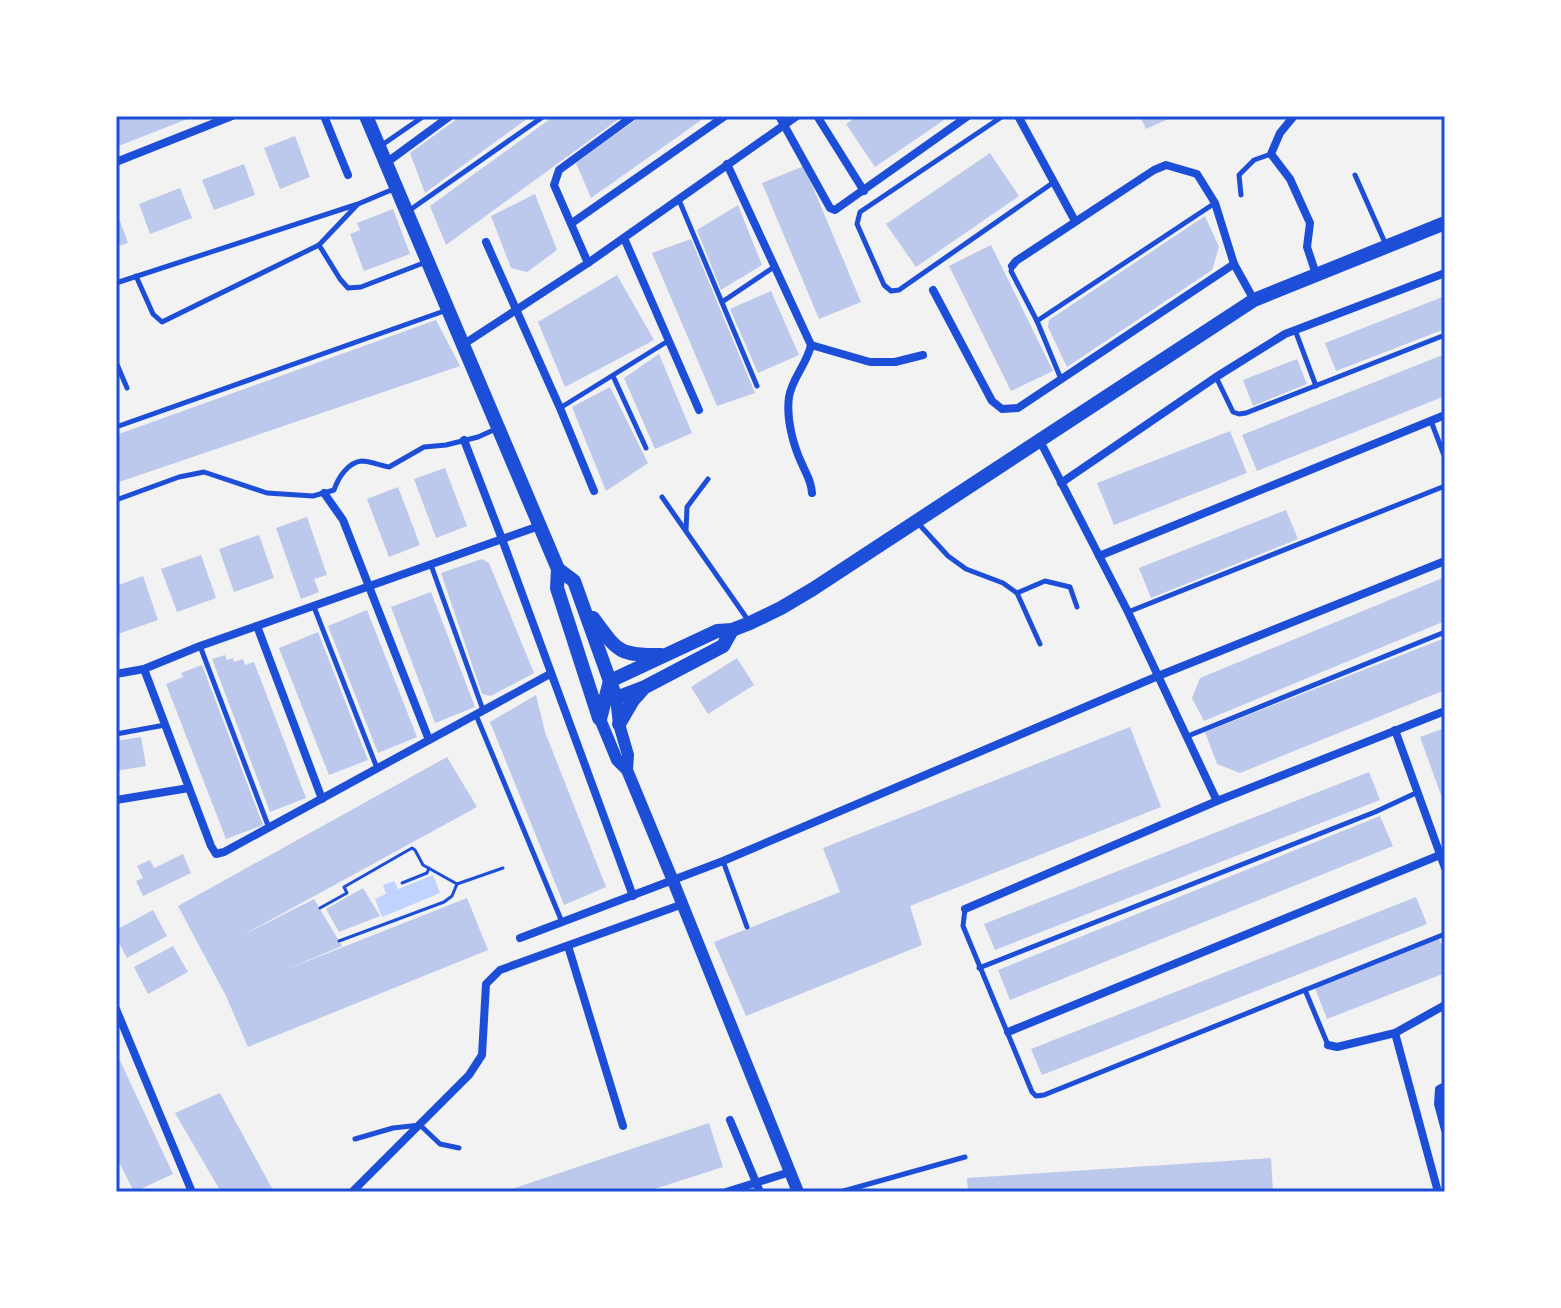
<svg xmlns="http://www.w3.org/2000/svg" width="1561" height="1308" viewBox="0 0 1561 1308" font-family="'Varela Round',sans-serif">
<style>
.water{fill:#bfd3fe}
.building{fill:#bdc9ec}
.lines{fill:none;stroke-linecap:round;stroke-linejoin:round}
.path{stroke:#1d4ed8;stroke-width:3}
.service{stroke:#1d4ed8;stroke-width:5}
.minor{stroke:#1d4ed8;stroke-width:8}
.tertiary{stroke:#1d4ed8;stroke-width:12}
.secondary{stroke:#1d4ed8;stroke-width:14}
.neatline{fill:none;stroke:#1d4ed8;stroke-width:3}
</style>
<rect width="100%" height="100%" fill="#f2f2f2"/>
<polygon class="water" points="433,875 440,893 382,917 375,899 386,894 383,885 394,881 398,889"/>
<g class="building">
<polygon points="116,116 195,116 116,147"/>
<polygon points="461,116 531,116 425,193 410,153"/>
<polygon points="554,116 623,116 446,245 430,206"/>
<polygon points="641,116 707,116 591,198 576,163"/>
<polygon points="858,116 950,116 875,167 846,124"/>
<polygon points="1140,116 1175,116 1146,129"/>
<polygon points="295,136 310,177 280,189 264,148"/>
<polygon points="990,153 1019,196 916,267 886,224"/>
<polygon points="244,164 255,195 214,210 202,180"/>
<polygon points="804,166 861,302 819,319 762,183"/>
<polygon points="180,188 192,218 150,234 139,204"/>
<polygon points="535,194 557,250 527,272 511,268 491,216"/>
<polygon points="738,205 762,265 721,290 697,230"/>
<polygon points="393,209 410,254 364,271 350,234 360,230 357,223"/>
<polygon points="116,210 128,243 116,247"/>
<polygon points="1205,216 1219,247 1212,270 1067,367 1048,327 1049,320"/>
<polygon points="691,239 755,393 717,406 652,253"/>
<polygon points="991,245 1053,371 1011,391 949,266"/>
<polygon points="617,275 654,340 565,387 538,322"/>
<polygon points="771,291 799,355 758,373 730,309"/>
<polygon points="1445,296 1445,329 1336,371 1325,343"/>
<polygon points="436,320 460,366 116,483 116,435"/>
<polygon points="659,354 692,433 655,449 624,378"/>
<polygon points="1445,354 1445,396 1257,471 1242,435"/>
<polygon points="1297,359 1307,384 1253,406 1243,380"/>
<polygon points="610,387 648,463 606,491 572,407"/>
<polygon points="1230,431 1247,473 1114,525 1097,483"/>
<polygon points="445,468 467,526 436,538 414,479"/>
<polygon points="398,487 420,545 389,557 367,499"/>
<polygon points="1286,510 1298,539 1151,598 1139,568"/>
<polygon points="307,517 327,575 314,579 319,592 301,599 276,528"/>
<polygon points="259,535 274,578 234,592 219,549"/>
<polygon points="201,555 216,598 177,612 161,569"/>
<polygon points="482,559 489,563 534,673 491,696 482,694 441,573"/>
<polygon points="143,576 158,620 118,634 116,627 116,586"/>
<polygon points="1445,577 1445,621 1204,721 1192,698 1200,678"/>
<polygon points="431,592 475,707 435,723 391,607"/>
<polygon points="367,610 417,737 378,753 328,626"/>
<polygon points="318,632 368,760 329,775 279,648"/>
<polygon points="1445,638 1445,690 1240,773 1217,764 1205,732"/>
<polygon points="225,655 227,660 233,658 234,662 243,659 245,665 254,662 306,798 270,812 212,659"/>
<polygon points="737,658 754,685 708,714 691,687"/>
<polygon points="202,665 263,825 226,839 166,684 183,677 181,673"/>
<polygon points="536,695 545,732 606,887 564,905 490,722"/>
<polygon points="1130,727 1161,807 910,906 922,945 746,1016 714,942 840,892 823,848"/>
<polygon points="1445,728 1445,806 1420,737"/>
<polygon points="141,737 146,766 116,771 116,741"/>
<polygon points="447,757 477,807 241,936 314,899 342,946 285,970 467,898 488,950 248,1047 226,996 178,906"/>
<polygon points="1369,772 1380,800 995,950 984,924"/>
<polygon points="1380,816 1393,846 1010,1000 998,970"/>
<polygon points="183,854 191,873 143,896 136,881 143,878 137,866 150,860 154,868"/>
<polygon points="363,888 380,916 339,932 326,909"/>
<polygon points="1416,897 1427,924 1042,1075 1031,1049"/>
<polygon points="153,910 167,936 127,958 116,937 116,930"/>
<polygon points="1439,939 1445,954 1445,973 1327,1019 1315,988"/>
<polygon points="173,946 188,972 148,994 134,967"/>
<polygon points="116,1052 173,1174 134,1192 116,1156"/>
<polygon points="220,1093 274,1192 221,1192 175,1113"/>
<polygon points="709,1123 723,1167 645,1192 503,1192"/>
<polygon points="1271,1158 1273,1192 968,1192 967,1178"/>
</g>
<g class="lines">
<g class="path">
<polyline points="402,883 427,873 429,868"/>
<polyline points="320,908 347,893 344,887 412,848 415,850 423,865 457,884 503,868"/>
<polyline points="339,941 444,902 452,896 457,884"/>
</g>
<g class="service">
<polyline points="1003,116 860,212 857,224 884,285 891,291 899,290 1054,182"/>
<polyline points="382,145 424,116"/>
<polyline points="1355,175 1386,245"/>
<polyline points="1241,195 1239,175 1254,160 1271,154"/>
<polyline points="679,200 757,386"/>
<polyline points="407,212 544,116"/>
<polyline points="319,245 340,279 348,288 361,287 426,262"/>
<polyline points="1012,267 1011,271 1037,321 1061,379"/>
<polyline points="136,276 153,314 162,322 319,245 357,205"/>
<polyline points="116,283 358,204 396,188"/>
<polyline points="722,302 774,267"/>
<polyline points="1037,321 1215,203"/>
<polyline points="1295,330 1316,386"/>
<polyline points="116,362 127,388"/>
<polyline points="613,376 646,448"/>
<polyline points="1216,377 1233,412 1239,414 1246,413 1445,335"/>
<polyline points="560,408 668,341"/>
<polyline points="1431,421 1445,458"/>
<polyline points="116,427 447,310"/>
<polyline points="662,497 748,620"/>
<path d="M116 500 179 477 204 472 267 493 313 496 334 490C338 478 348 462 362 461 370 461 381 466 389 467L424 447 446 445 478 437 498 428"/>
<polyline points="917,522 948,556 966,569 1003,583 1017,593 1045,581 1070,587 1077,607"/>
<polyline points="686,531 687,507 708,479"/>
<polyline points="431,565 483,710"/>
<polyline points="1017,593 1040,644"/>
<polyline points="314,607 377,768"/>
<polyline points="1128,612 1445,486"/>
<polyline points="200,646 269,828"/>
<polyline points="476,715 562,922"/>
<polyline points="116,734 165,725"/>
<polyline points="1188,736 1445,632"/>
<polyline points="723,861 747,927"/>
<polyline points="965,909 963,926 1032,1092 1036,1096 1044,1095 1305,990 1328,1045"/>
<polyline points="979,968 1375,812 1418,792"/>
<polyline points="1305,990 1445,934"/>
<polyline points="355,1139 393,1128 420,1125 440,1144 459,1148"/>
<polyline points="116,1189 117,1192"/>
<polyline points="840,1192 965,1157"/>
</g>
<g class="minor">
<polyline points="324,116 348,175"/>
<polyline points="779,116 830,208 835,210 968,116"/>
<polyline points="817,116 864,191"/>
<polyline points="1018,116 1075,221"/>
<polyline points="1294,116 1280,133 1271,154 1290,179 1310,223 1307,247 1316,274"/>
<polyline points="116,162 232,116"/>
<polyline points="386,163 450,116"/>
<path d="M727 164 811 345C807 364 792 378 789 397 786 418 793 445 802 464 807 476 811 480 812 493"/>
<polyline points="572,223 725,116"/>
<polyline points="624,238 699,410"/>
<polyline points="486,242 560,408 594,491"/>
<polyline points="588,263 554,185 559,170 633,116"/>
<polyline points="1012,266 1016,261 1154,170 1166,165 1197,174 1215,203 1234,264 1254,300"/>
<polyline points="933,290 992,401 1002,409 1018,408 1234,264"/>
<polyline points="464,344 588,263 797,116"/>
<polyline points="811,345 870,362 895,362 923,355"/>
<polyline points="464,440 502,539 633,896"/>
<polyline points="1040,441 1128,612 1217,801"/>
<polyline points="1061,483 1216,377 1285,334 1445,273"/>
<polyline points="324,493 343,520 429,740"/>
<polyline points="1099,556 1445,415"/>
<polyline points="257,626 322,799"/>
<polyline points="144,669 211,846 216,854 224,852 550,674"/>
<polyline points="116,674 144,669 200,646 539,526"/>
<polyline points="1395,730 1445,868"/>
<polyline points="116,800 189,788"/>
<polyline points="965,909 1217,801 1445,711"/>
<polyline points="520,938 723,861 1158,676 1445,561"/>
<polyline points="568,946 623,1126"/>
<polyline points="116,1009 192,1192"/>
<polyline points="1008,1032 1440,855"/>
<polyline points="1395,1033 1438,1192"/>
<polyline points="1328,1045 1337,1047 1395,1033 1445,1005"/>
<polyline points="1445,1086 1439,1089 1438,1104 1445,1130"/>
<polyline points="730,1120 760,1192"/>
<polyline points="352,1192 469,1075 482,1055 486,984 500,970 683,904"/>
<polyline points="726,1192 790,1172"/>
</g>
<g class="tertiary">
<polyline points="616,698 619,724 628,755 627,770"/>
<polyline points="600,719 617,760 627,770 673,881 798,1192"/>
</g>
<g class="secondary">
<polyline points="366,116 558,569 557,588 599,718"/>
<polyline points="558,569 574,581 616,698"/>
<path d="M593 618C618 652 618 655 661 655"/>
<polyline points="616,698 645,687 723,646 732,630"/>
<polyline points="600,719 610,681 717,631 732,630 750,623 781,608 813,589 1254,300 1445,223"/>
<polyline points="619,724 633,700 642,690"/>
</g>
</g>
<rect width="1561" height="1308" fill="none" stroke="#ffffff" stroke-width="236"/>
<rect x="118" y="118" width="1325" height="1072" class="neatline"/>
</svg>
